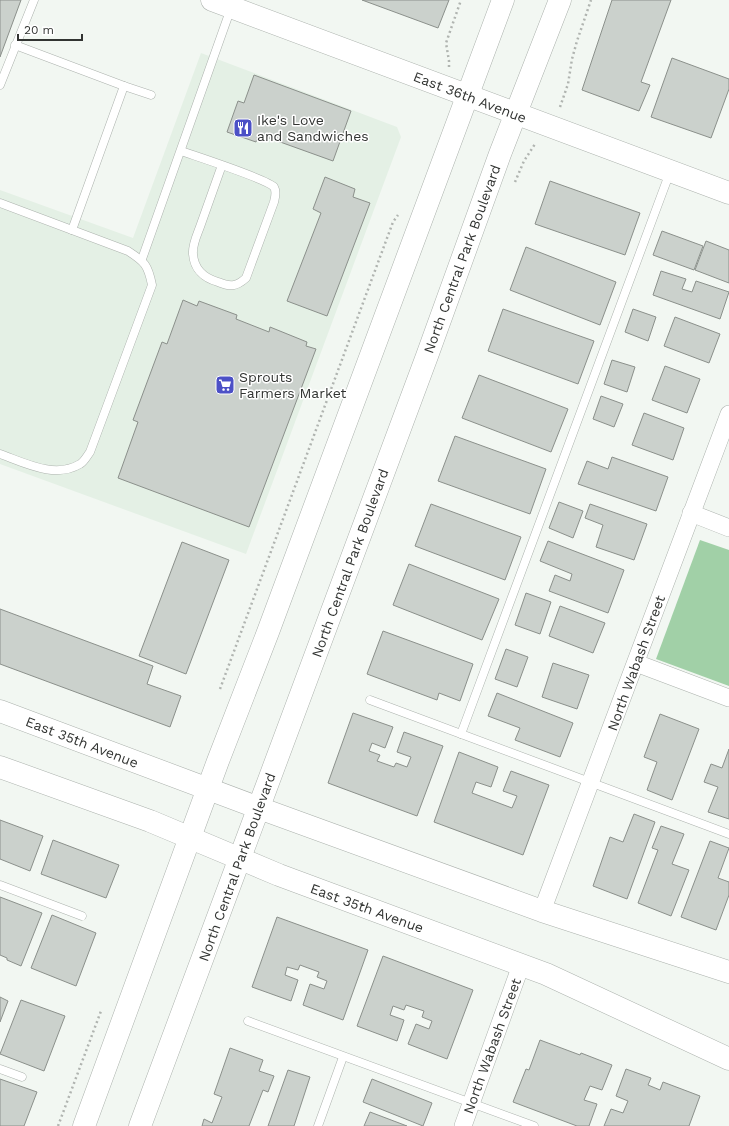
<svg xmlns="http://www.w3.org/2000/svg" width="729" height="1126" viewBox="0 0 729 1126" font-family="'Work Sans',sans-serif">
<style>
.built{fill:#e4f0e5}
.green{fill:#a1d0a7}
.building{fill:#cbd1cc;stroke:#8b908b}
.lines{fill:none;stroke-linecap:round;stroke-linejoin:round}
.lane-casing{stroke:#acb2ad;stroke-width:9}
.street-casing{stroke:#acb2ad;stroke-width:18}
.secondary-casing{stroke:#acb2ad;stroke-width:23}
.path{stroke:#b0b4b0;stroke-width:2.5;stroke-dasharray:2 3;stroke-linecap:butt}
.lane{stroke:#fff;stroke-width:8}
.street{stroke:#fff;stroke-width:17}
.secondary{stroke:#fff;stroke-width:22}
.labels{text-anchor:middle;dominant-baseline:central;stroke-width:3;stroke-linejoin:round;paint-order:stroke}
.street-label{font-size:14px;fill:#323432;stroke:#fff}
.poi-label{font-size:14px;fill:#323432;stroke:#fff;text-anchor:start}
</style>
<rect width="100%" height="100%" fill="#f2f7f2"/>
<polygon class="built" points="201,53 397,127 401,137 246,554 0,464 0,190 133,238"/>
<polygon class="green" points="700,540 729,550 729,686 656,659"/>
<g class="building">
<polygon points="0,0 21,0 0,57"/>
<polygon points="362,0 449,0 438,28"/>
<polygon points="612,0 671,0 641,82 650,85 639,111 582,90"/>
<polygon points="672,58 729,79 729,89 711,138 651,117"/>
<polygon points="254,75 351,111 333,161 258,134 256,142 227,132 238,101 244,103"/>
<polygon points="325,177 355,189 353,197 370,203 327,316 287,301 321,213 313,209"/>
<polygon points="550,181 640,213 625,255 535,224"/>
<polygon points="662,231 703,246 694,270 653,255"/>
<polygon points="706,241 729,250 729,283 695,270"/>
<polygon points="526,247 616,282 600,325 510,290"/>
<polygon points="661,271 686,279 682,289 692,292 696,281 729,292 720,319 653,295"/>
<polygon points="183,300 197,306 199,301 237,315 236,319 269,332 270,327 307,342 306,346 316,349 249,527 118,478 138,422 133,420 162,342 167,344"/>
<polygon points="503,309 594,341 578,384 488,351"/>
<polygon points="633,309 656,317 648,341 625,332"/>
<polygon points="675,317 720,334 709,363 664,346"/>
<polygon points="612,360 635,367 627,392 604,384"/>
<polygon points="665,366 700,379 687,413 652,400"/>
<polygon points="479,375 568,409 551,452 462,418"/>
<polygon points="601,396 623,404 614,427 593,419"/>
<polygon points="644,413 684,428 673,460 632,445"/>
<polygon points="455,436 546,469 530,514 438,481"/>
<polygon points="612,457 668,477 656,511 578,484 587,461 608,469"/>
<polygon points="559,502 583,511 573,538 549,528"/>
<polygon points="431,504 521,537 505,580 415,546"/>
<polygon points="590,504 647,524 634,560 596,547 603,525 585,518"/>
<polygon points="548,541 624,570 608,613 549,591 555,575 570,581 572,574 540,561"/>
<polygon points="182,542 229,560 186,674 139,656"/>
<polygon points="409,564 499,599 482,640 393,605"/>
<polygon points="526,593 551,602 540,634 515,625"/>
<polygon points="560,606 605,623 593,653 549,636"/>
<polygon points="0,609 153,666 147,684 181,696 170,727 0,664"/>
<polygon points="383,631 473,664 460,701 439,693 437,700 367,674"/>
<polygon points="506,649 528,657 517,687 495,679"/>
<polygon points="553,663 589,675 577,709 542,697"/>
<polygon points="497,693 573,723 560,757 515,740 520,728 488,716"/>
<polygon points="353,713 393,727 385,748 372,743 369,751 380,755 377,761 394,767 396,763 407,767 411,757 397,752 404,732 443,746 417,816 328,783"/>
<polygon points="660,714 699,729 672,800 647,790 657,762 644,757"/>
<polygon points="729,749 729,819 708,812 718,787 704,782 711,764 722,768"/>
<polygon points="459,752 498,767 491,787 476,782 472,793 512,808 517,796 503,791 511,771 549,785 523,855 434,822"/>
<polygon points="634,814 655,822 627,899 593,886 610,837 623,842"/>
<polygon points="0,820 43,836 30,871 0,859"/>
<polygon points="661,826 684,834 672,864 689,870 671,916 638,903 658,850 652,848"/>
<polygon points="53,840 119,865 106,898 41,874"/>
<polygon points="710,841 729,848 718,878 729,882 729,895 716,930 681,917"/>
<polygon points="0,897 42,913 21,966 7,960 7,958 0,955"/>
<polygon points="52,915 96,933 76,986 31,968"/>
<polygon points="277,917 368,950 343,1020 303,1005 310,984 324,989 327,981 317,977 319,972 300,965 298,970 287,967 285,975 298,980 291,1001 252,987"/>
<polygon points="383,956 473,990 447,1059 408,1044 416,1024 429,1029 432,1021 422,1017 424,1011 406,1005 404,1010 393,1006 390,1015 404,1020 397,1041 357,1026"/>
<polygon points="0,997 8,1001 0,1022"/>
<polygon points="21,1000 65,1016 44,1071 0,1054"/>
<polygon points="540,1040 580,1055 581,1053 612,1065 602,1090 590,1086 584,1100 597,1104 589,1126 577,1126 513,1102 526,1069 529,1070"/>
<polygon points="230,1048 263,1060 259,1071 274,1076 268,1092 263,1090 249,1126 202,1126 204,1119 212,1123 222,1097 214,1094"/>
<polygon points="626,1069 651,1078 648,1085 660,1090 663,1082 700,1096 689,1126 604,1126 611,1109 623,1113 628,1101 616,1096"/>
<polygon points="288,1070 310,1077 294,1126 268,1126"/>
<polygon points="0,1079 37,1092 24,1126 0,1126"/>
<polygon points="372,1079 432,1103 423,1126 363,1102"/>
<polygon points="370,1112 407,1126 364,1126"/>
</g>
<g class="lines">
<defs>
<g id="lane">
<polyline points="15,45 124,86 72,230"/>
<polyline points="0,85 34,0"/>
<polyline points="124,86 151,95"/>
<path d="M181 151C195 156 267 179 274 187 277 192 275 197 274 202L246 278C236 287 230 287 218 282 204 278 194 269 193 254 192 244 198 233 201 224 208 204 215 185 222 165"/>
<path d="M0 203 128 251C145 262 148 265 152 285L90 452C87 456 84 462 80 464 55 479 25 463 0 454"/>
<polyline points="142,259 231,8"/>
<polyline points="370,700 729,834"/>
<polyline points="461,734 670,172"/>
<polyline points="0,885 82,916"/>
<polyline points="248,1021 534,1126"/>
<polyline points="0,1069 22,1077"/>
<polyline points="318,1126 343,1057"/>
</g>
<g id="street">
<polyline points="691,513 729,528"/>
<polyline points="636,663 729,698"/>
<polyline points="542,911 729,414"/>
<polyline points="463,1126 521,965"/>
</g>
<g id="secondary">
<polyline points="212,0 729,193"/>
<polyline points="0,711 259,808 542,911 729,972"/>
<polyline points="0,767 150,821 279,875 546,974 729,1059"/>
<polyline points="84,1126 218,761 268,632 503,0"/>
<polyline points="140,1126 427,356 500,154 560,0"/>
</g>
</defs>
<use href="#lane" class="lane-casing"/>
<use href="#street" class="street-casing"/>
<use href="#secondary" class="secondary-casing"/>
<g class="path">
<polyline points="449,67 449,61 446,43 461,0"/>
<polyline points="560,107 568,84 572,59 577,41 591,0"/>
<polyline points="515,182 524,161 535,144"/>
<polyline points="220,689 393,222 398,215"/>
<polyline points="58,1126 101,1011"/>
</g>
<use href="#lane" class="lane"/>
<use href="#street" class="street"/>
<use href="#secondary" class="secondary"/>
</g>
<defs>
<symbol id="restaurant-square" viewBox="-11 -11 22 22"><rect x="-9" y="-9" width="18" height="18" rx="4" fill="#4c50c6" stroke="#fff"/><path d="M-5-6h1v4h1v-4h1v4h1v-4h1v5L-1.5 .5V6h-2V.5L-5-1ZM5-6V6H3V1.5H1.5Q1.5-4 5-6Z" fill="#fff"/></symbol>
<symbol id="supermarket-square" viewBox="-11 -11 22 22"><rect x="-9" y="-9" width="18" height="18" rx="4" fill="#4c50c6" stroke="#fff"/><path d="M-6-5.5h2.5l.6 2H6L4.5 2H-2.5L-4.4-4H-6ZM-1.5 3.2a1.3 1.3 0 1 0 .1 0ZM3 3.2a1.3 1.3 0 1 0 .1 0Z" fill="#fff"/></symbol>
</defs>
<g fill-rule="evenodd">
<use href="#restaurant-square" x="232" y="117" width="22" height="22"/>
<use href="#supermarket-square" x="214" y="374" width="22" height="22"/>
</g>
<g class="labels">
<g class="street-label">
<text transform="translate(470 97) rotate(21)">East 36th Avenue</text>
<text transform="translate(462 259) rotate(-70)">North Central Park Boulevard</text>
<text transform="translate(350 563) rotate(-70)">North Central Park Boulevard</text>
<text transform="translate(636 663) rotate(-70)">North Wabash Street</text>
<text transform="translate(82 742) rotate(21)">East 35th Avenue</text>
<text transform="translate(237 867) rotate(-70)">North Central Park Boulevard</text>
<text transform="translate(367 908) rotate(20)">East 35th Avenue</text>
<text transform="translate(492 1046) rotate(-70)">North Wabash Street</text>
</g>
<g class="poi-label">
<text x="257" y="120">Ike's Love<tspan x="257" dy="16">and Sandwiches</tspan></text>
<text x="239" y="377">Sprouts<tspan x="239" dy="16">Farmers Market</tspan></text>
</g>
</g>
<path d="M18 34v6h64v-6" fill="none" stroke="#323432" stroke-width="2"/>
<text x="24" y="34" font-size="12" fill="#323432" stroke="#ffffff" stroke-width="3" paint-order="stroke">20 m</text>
</svg>
